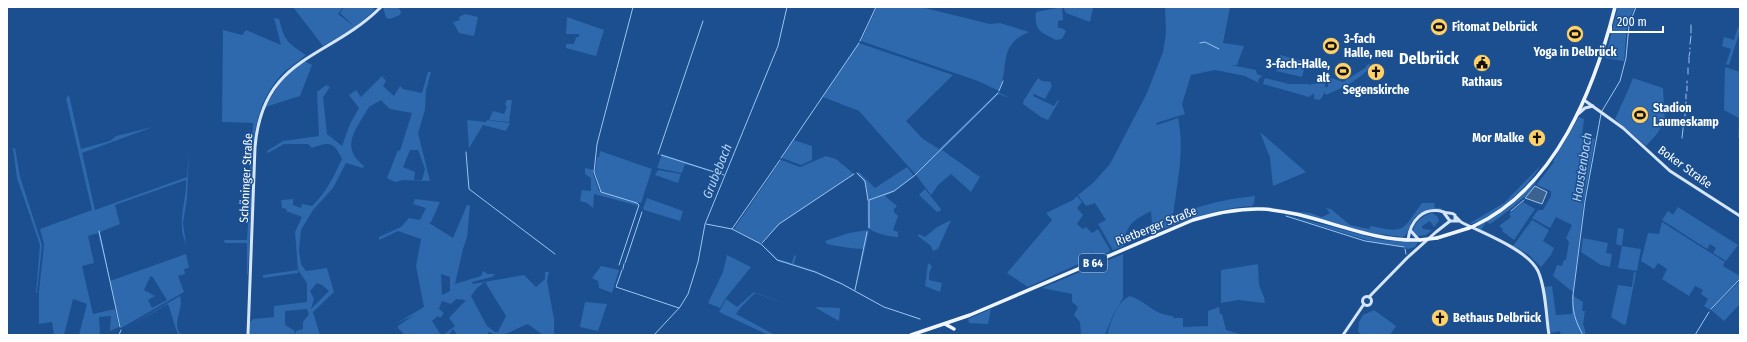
<svg xmlns="http://www.w3.org/2000/svg" width="1747" height="342" viewBox="0 0 1747 342" font-family="'Fira Sans Condensed',sans-serif">
<style>
.green{fill:#2e69ad;fill-rule:evenodd}
.water{fill:#3c6290;stroke:#9cc4f0}
.lines{fill:none;stroke-linecap:round;stroke-linejoin:round}
.stream{stroke:#9cc4f0;stroke-width:1}
.secondary{stroke:#d6e6fa;stroke-width:3}
.primary{stroke:#f0f6ff;stroke-width:3.5}
.primary-bridge{stroke:#f0f6ff;stroke-width:3.5}
.labels{text-anchor:middle;dominant-baseline:central;stroke-width:3;stroke-linejoin:round;paint-order:stroke}
.shield{fill:#1b4f8f;stroke:#bbcadd;stroke-width:1}
.shield-label{font-size:11px;font-weight:bold;fill:#fff}
.poi-label{font-size:12px;font-weight:bold;fill:#fff;stroke:#1b4f8f;text-anchor:start}
.street-label{font-size:12px;fill:#fff;stroke:#1b4f8f}
.water-label{font-size:13px;font-style:italic;fill:#b5d3f5;stroke:#1b4f8f}
.district-label{font-size:16px;font-weight:bold;fill:#fff;stroke:#1b4f8f}
</style>
<rect width="100%" height="100%" fill="#1b4f8f"/>
<g class="green">
<polygon points="293,7 343,7 338,14 354,26 340,13 344,7 358,7 357,9 358,7 368,8 372,7 375,10 355,27 323,46"/>
<polygon points="383,7 398,7 401,12 400,15 390,19 386,18"/>
<path d="M877 7H921L990 24 1000 23 1029 32C997 45 1010 66 999 91L978 81 861 41Z"/>
<path d="M1062 7 1063 20 1058 21V28H1062L1066 31 1062 39 1056 40C1041 32 1034 31 1036 12Z"/>
<polygon points="1063,7 1096,7 1093,8 1090,22 1066,13"/>
<path d="M1165 7H1230L1223 43 1244 46 1237 65H1231L1256 70 1257 74 1262 76 1258 80 1259 83 1245 76 1215 70 1191 75 1182 104 1185 114 1156 123 1157 125 1178 118C1185 150 1177 183 1173 216 1201 205 1225 199 1255 196L1254 203 1252 206C1214 208 1180 223 1146 236L1148 227 1152 223 1151 211C1134 220 1125 224 1124 246L1113 250 1098 224 1106 220 1095 203 1086 206 1078 195 1093 183 1110 164 1147 93 1163 52 1166 34Z"/>
<polygon points="1618,7 1635,7 1627,24 1624,61 1605,58"/>
<polygon points="465,14 478,17 474,36 459,33 453,22 460,20 459,17"/>
<polygon points="567,17 604,30 596,56 566,48 566,44 574,44 576,37 579,37 579,34 566,34"/>
<path d="M274 18 279 19C285 42 287 42 306 55 299 61 291 66 284 72 252 105 253 144 251 187H249L253 123 222 122 223 30 242 35 246 30 281 45Z"/>
<polygon points="1738,27 1740,28 1740,31 1729,65 1726,64 1731,49 1722,46 1724,37 1734,40"/>
<polygon points="859,43 953,75 906,121 923,139 939,149 998,92 1012,99 999,94 942,150 980,177 971,192 951,174 939,184 931,195 916,175 859,111 823,97"/>
<polygon points="1280,55 1306,62 1302,77 1276,71"/>
<polygon points="304,61 312,65 300,96 265,107 284,77"/>
<polygon points="1369,63 1371,67 1361,76 1348,85 1326,95 1325,92 1320,100 1314,99 1314,93 1309,97 1263,84 1265,78 1289,84 1309,84 1310,86 1311,84 1325,83 1325,87 1312,88 1328,87 1328,80 1331,78 1343,82 1365,68"/>
<polygon points="1725,67 1740,72 1740,138 1738,138 1739,118 1724,110"/>
<path d="M428 72H431L426 90 425 110 418 133 430 181 403 180 395 182 387 178 398 150 400 151 412 113 390 109 381 100 369 107C356 130 339 146 364 166L363 168 346 163 333 188 313 210 301 230 299 251 301 264 306 271 327 268 334 292 313 312 320 335H295L296 331 303 329V322L309 314 307 309 285 311V325L295 331 294 335H250V322L253 319 274 317V306L307 302V283L298 270V273L263 278V275L298 270 295 232 302 217 286 211 287 209 282 208 281 200 293 199V205L301 208 302 204 312 206C326 193 334 176 342 159 333 141 330 142 312 148L308 144H284L268 153 267 151 283 141 319 136 317 92 326 85 330 87 323 97 327 134 342 146 350 124 359 108 349 95 356 90 361 97 382 76 386 81 383 86 394 96 400 86 403 89 422 93ZM410 150H418L425 169 422 180H414L415 172 403 167ZM317 283 322 285 329 291 311 309 314 299 310 291Z"/>
<polygon points="1038,78 1042,81 1051,82 1051,85 1052,86 1045,99 1034,94 1033,96 1054,106 1058,100 1059,101 1048,120 1041,117 1023,104 1024,100"/>
<path d="M1633 78 1663 88 1665 122 1656 135 1646 146 1615 119C1621 105 1628 92 1633 78Z"/>
<path d="M69 95 81 149 110 141 116 136 153 127 82 153 95 210 187 177 189 149 187 199 183 223 186 244C176 223 187 201 186 180L115 205 120 224 100 232 110 281 186 254 189 268 184 269 185 274 178 276 184 292 121 328 98 233 88 236 94 263 82 266 93 314 115 309 119 327 110 331 111 316 99 317 100 335H79L87 304 73 299 64 335H54L52 322 39 324V292L44 244 40 229 92 210 66 98ZM152 276 167 300 152 308 148 300 155 296 144 290 150 277Z"/>
<polygon points="507,100 512,100 509,122 489,120 493,111 504,114 507,107 505,104"/>
<polygon points="1579,117 1584,119 1582,135 1595,139 1584,200 1573,292 1553,276 1557,265 1562,266 1564,260 1566,260 1569,242 1566,238 1572,225 1556,217 1550,228 1532,218 1538,210 1543,210 1551,196 1551,191 1537,185 1537,184 1554,162 1553,161"/>
<polygon points="467,120 486,122 487,120 510,123 506,131 483,125 469,148"/>
<polygon points="1260,132 1306,172 1273,186 1270,158"/>
<polygon points="794,140 812,146 812,160 801,165 782,158"/>
<polygon points="13,148 15,148 20,177 42,245 37,293 36,293 40,245 17,178"/>
<polygon points="600,151 652,169 641,203 638,203 639,206 594,194 593,208 587,203 580,201 582,190 591,191 591,178 585,174 585,168 594,170 593,173 599,191 601,191 595,172 597,157 599,157"/>
<polygon points="662,154 722,174 722,175 685,164 682,173 657,168"/>
<polygon points="826,156 836,159 854,174 780,224 762,242 759,243 734,229 781,160 800,167"/>
<path d="M1540 166C1530 185 1491 221 1470 224V223L1504 203Z"/>
<path d="M907 167 914 176 894 192 885 196 897 206 894 209V212L898 216 893 230 898 232V237C892 237 872 233 869 228 866 224 870 192 864 182 862 179 858 176 856 173L859 172 875 188Z"/>
<polygon points="658,170 681,174 678,183 655,175"/>
<path d="M1537 179C1534 193 1502 216 1490 224L1486 222 1481 230 1478 228V226L1507 208Z"/>
<polygon points="250,189 252,190 248,274 247,275 247,243 225,243 224,240 247,240"/>
<polygon points="925,189 941,209 940,211 937,212 919,195"/>
<polygon points="1077,196 1082,202 1077,208 1083,215 1077,224 1083,229 1086,227 1092,233 1098,229 1110,250 1109,252 1098,257 1087,247 1096,256 1028,287 1007,273 1052,220 1046,213 1073,200"/>
<polygon points="647,198 683,211 680,221 644,210 643,208"/>
<path d="M415 199 440 202 431 222 429 223 453 238 467 205H470L467 237 463 249 455 284 481 276 483 271 488 274H495L492 277 472 282 473 284 524 275 536 287 545 279V272H549L547 281 554 319V335H543L528 324C513 329 504 340 489 332L487 335H457L453 329 449 335H443L455 326 449 318 466 300 456 299 451 304 442 301 439 309 444 313 440 318 438 316 432 321 441 335H405L398 328V326L414 315 395 324 424 307 416 266 421 239 398 231 379 240V237L401 227 409 218 420 220 426 208 413 204ZM441 274 450 277V291L442 295ZM485 282 506 316 498 332H495L487 326 471 296 477 288Z"/>
<polygon points="1523,202 1535,209 1514,240 1502,231 1503,229 1499,226 1511,217 1509,214"/>
<path d="M1422 203H1434L1435 208H1441L1442 210C1429 208 1417 212 1411 223 1408 228 1408 234 1403 237L1365 232 1289 211 1310 213 1322 217 1330 213 1326 208 1331 209 1350 225 1369 229 1371 226C1406 234 1402 230 1422 203Z"/>
<polygon points="1678,207 1738,245 1726,261 1713,253 1716,248 1710,244 1707,249 1662,220 1668,211 1673,215"/>
<path d="M1432 213 1438 217 1439 221 1434 227 1430 221 1422 226 1423 229 1432 230 1426 235 1417 236 1413 231C1415 221 1422 216 1432 213Z"/>
<polygon points="1286,215 1382,240 1418,242 1415,247 1408,249 1404,247 1373,242"/>
<polygon points="951,220 938,249 933,251 931,246 918,236 919,234 925,237 937,227"/>
<polygon points="1532,220 1549,230 1543,241 1554,248 1551,255 1541,267 1528,254 1513,246"/>
<polygon points="1662,222 1725,262 1723,266 1740,276 1740,279 1710,310 1704,306 1708,299 1701,294 1703,290 1695,286 1689,296 1662,279 1667,269 1658,263 1654,269 1641,261 1648,233 1659,234"/>
<polygon points="1618,228 1624,229 1622,246 1641,249 1637,271 1618,268 1622,246 1616,244"/>
<path d="M868 230 869 231 856 289 863 249C851 249 839 246 827 244L825 241 849 233Z"/>
<polygon points="1583,238 1608,243 1606,253 1612,254 1610,267 1601,265 1581,252"/>
<polygon points="762,243 778,259 792,263 794,255 796,256 794,264 816,271 842,283 884,307 921,319 920,320 897,311 884,307 842,284 815,272 777,260"/>
<polygon points="1123,254 1123,298 1113,315 1105,335 1081,335 1080,322 1074,315 1078,307 1072,302 1072,294 1042,288"/>
<polygon points="727,255 751,267 725,299 720,308 708,303 723,272"/>
<polygon points="928,263 932,266 929,274 929,280 942,283 940,292 925,286"/>
<polygon points="1258,264 1259,285 1264,297 1265,303 1238,300 1221,303 1221,270"/>
<polygon points="601,266 619,270 612,293 599,288 598,281 592,278"/>
<polygon points="1634,272 1636,273 1626,324 1624,325 1611,317 1618,285 1632,287"/>
<polygon points="1740,281 1740,304 1724,321 1711,310"/>
<polygon points="1552,286 1556,315 1572,314 1572,294 1575,297 1583,302 1582,311 1585,311 1583,325 1584,326 1586,335 1561,335 1560,331 1550,333 1544,287"/>
<polygon points="754,292 786,304 755,293 741,307 736,314 775,335 768,335 719,312 726,299 737,307"/>
<path d="M180 296C184 311 171 322 181 335H179C174 327 172 314 168 304L122 330Z"/>
<path d="M1130 296C1148 302 1152 314 1173 316V318H1183V327L1208 326V311L1219 307 1220 314H1222L1226 330 1243 335H1107C1111 322 1116 302 1130 296Z"/>
<polygon points="585,302 607,304 598,331 580,327"/>
<polygon points="817,307 840,308 839,321 816,308"/>
<polygon points="991,309 988,324 969,323 968,319"/>
<polygon points="1374,310 1396,326 1390,335 1363,335 1358,332 1359,322 1363,315"/>
</g>
<polygon class="water" points="1535,186 1547,192 1542,204 1525,198"/>
<g class="lines">
<g class="stream">
<polyline points="1691,33 1691,25"/>
<polyline points="860,41 876,7"/>
<polyline points="1200,43 1205,42 1219,49"/>
<polyline points="1690,44 1691,36"/>
<polyline points="1690,49 1690,48"/>
<polyline points="1689,56 1690,52"/>
<polyline points="1689,63 1689,57"/>
<polyline points="1688,74 1688,68"/>
<polyline points="1687,83 1687,81"/>
<polyline points="999,91 1003,81"/>
<polyline points="1687,91 1687,86"/>
<polyline points="1686,99 1686,94"/>
<polyline points="1685,110 1686,102"/>
<polyline points="1602,111 1620,81 1626,58 1629,25 1636,7"/>
<polyline points="1685,116 1685,114"/>
<polyline points="1683,128 1684,119"/>
<polyline points="1682,138 1683,129"/>
<polyline points="466,152 469,189 555,254"/>
<polyline points="658,154 703,21"/>
<polyline points="661,155 724,175"/>
<polyline points="781,158 859,43"/>
<polyline points="857,173 865,181 868,200"/>
<polyline points="1511,211 1524,200"/>
<polyline points="1286,216 1365,241 1404,247"/>
<polyline points="706,224 732,229 780,160"/>
<polyline points="869,228 869,200 894,191 914,176 998,93"/>
<polyline points="732,229 761,244 777,260 815,272 842,284 884,307 920,319"/>
<polyline points="99,231 120,327"/>
<polyline points="762,243 779,224 854,174"/>
<polyline points="1405,249 1406,254"/>
<polyline points="625,263 642,212"/>
<polyline points="619,265 639,205 637,203 601,192 594,172 597,144 633,7"/>
<polyline points="623,269 624,264"/>
<polyline points="622,270 616,287 679,308"/>
<polyline points="855,290 867,232"/>
<polyline points="1711,309 1740,279"/>
<polyline points="119,335 121,330"/>
<polyline points="654,335 680,307 688,294 698,262 705,224 778,46 787,7"/>
<path d="M1583 335C1575 321 1572 310 1573 295L1585 201 1601 114"/>
<polyline points="1695,335 1709,312"/>
</g>
<g class="secondary">
<polyline points="1584,100 1623,128 1670,171 1740,216"/>
<polyline points="1578,114 1585,108 1593,106"/>
<polyline points="1444,213 1450,221"/>
<path d="M1456 217 1461 222C1482 233 1527 249 1538 271 1546 289 1546 316 1549 335"/>
<polyline points="1411,231 1418,239"/>
<path d="M1408 240C1410 221 1423 206 1444 212 1448 214 1452 212 1455 215V219"/>
<circle cx="1367" cy="301" r="4.5"/>
<polyline points="1369,297 1407,258 1436,232 1450,221 1459,221"/>
<path d="M248 335 255 147C263 55 328 60 381 7"/>
<polyline points="1343,335 1364,304"/>
</g>
<g class="primary">
<path d="M1474 226C1556 187 1594 90 1615 7"/>
<polyline points="1437,238 1469,228"/>
<polyline points="945,324 954,329"/>
<path d="M911 335 970 315 1193 220C1216 213 1238 208 1262 209 1316 212 1364 242 1420 240"/>
</g>
<g class="primary-bridge">
<polyline points="1469,228 1474,226"/>
<polyline points="1420,240 1437,238"/>
</g>
</g>
<defs>
<symbol id="stadium-disc" viewBox="-11 -11 22 22"><circle r="9.5" fill="#ffd166" stroke="#1b4f8f"/><path d="M0-5a6.5 5 0 1 0 0 10a6.5 5 0 1 0 0-10ZM-3.5-1.8h7v3.6h-7Z" fill="#111"/></symbol>
<symbol id="civic-disc" viewBox="-11 -11 22 22"><circle r="9.5" fill="#ffd166" stroke="#1b4f8f"/><path d="M-.6-6.5H3V-4.5H.6V-3L4-1V1h2V6H-6V1h2V-1L-.6-3ZM-1.2 2.5V6h2.4V2.5Z" fill="#111"/></symbol>
<symbol id="church-disc" viewBox="-11 -11 22 22"><circle r="9.5" fill="#ffd166" stroke="#1b4f8f"/><path d="M-1.2-6h2.4v3.5h3.3v2.4h-3.3V6h-2.4V-.1h-3.3v-2.4h3.3Z" fill="#111"/></symbol>
</defs>
<g fill-rule="evenodd">
<use href="#stadium-disc" x="1429" y="17" width="20" height="20"/>
<use href="#stadium-disc" x="1565" y="24" width="20" height="20"/>
<use href="#stadium-disc" x="1321" y="36" width="20" height="20"/>
<use href="#civic-disc" x="1472" y="53" width="20" height="20"/>
<use href="#stadium-disc" x="1333" y="61" width="20" height="20"/>
<use href="#church-disc" x="1366" y="62" width="20" height="20"/>
<use href="#stadium-disc" x="1630" y="105" width="20" height="20"/>
<use href="#church-disc" x="1527" y="128" width="20" height="20"/>
<use href="#church-disc" x="1430" y="308" width="20" height="20"/>
</g>
<g class="labels">
<rect class="shield" x="1079" y="254" width="28" height="18" rx="3"/>
<g class="shield-label">
<text x="1093" y="263">B 64</text>
</g>
<g class="poi-label">
<text x="1452" y="27">Fitomat Delbrück</text>
<text x="1344" y="39">3-fach<tspan x="1344" dy="14">Halle, neu</tspan></text>
<text x="1575" y="52" text-anchor="middle">Yoga in Delbrück</text>
<text x="1330" y="64" text-anchor="end">3-fach-Halle,<tspan x="1330" dy="14">alt</tspan></text>
<text x="1482" y="82" text-anchor="middle">Rathaus</text>
<text x="1376" y="90" text-anchor="middle">Segenskirche</text>
<text x="1653" y="108">Stadion<tspan x="1653" dy="14">Laumeskamp</tspan></text>
<text x="1524" y="138" text-anchor="end">Mor Malke</text>
<text x="1453" y="318">Bethaus Delbrück</text>
</g>
<g class="street-label">
<text transform="translate(1685 167) rotate(36)">Boker Straße</text>
<text transform="translate(246 178) rotate(-87)">Schöninger Straße</text>
<text transform="translate(1156 226) rotate(-22)">Rietberger Straße</text>
</g>
<g class="water-label">
<text transform="translate(1582 167) rotate(-81)">Haustenbach</text>
<text transform="translate(717 171) rotate(-68)">Grubebach</text>
</g>
<g class="district-label">
<text x="1429" y="58">Delbrück</text>
</g>
</g>
<rect width="1747" height="342" fill="none" stroke="#ffffff" stroke-width="16"/>
<path d="M1611 26v6h52v-6" fill="none" stroke="#ffffff" stroke-width="2"/>
<text x="1617" y="26" font-size="12" fill="#ffffff" stroke="#1b4f8f" stroke-width="3" paint-order="stroke">200 m</text>
</svg>
